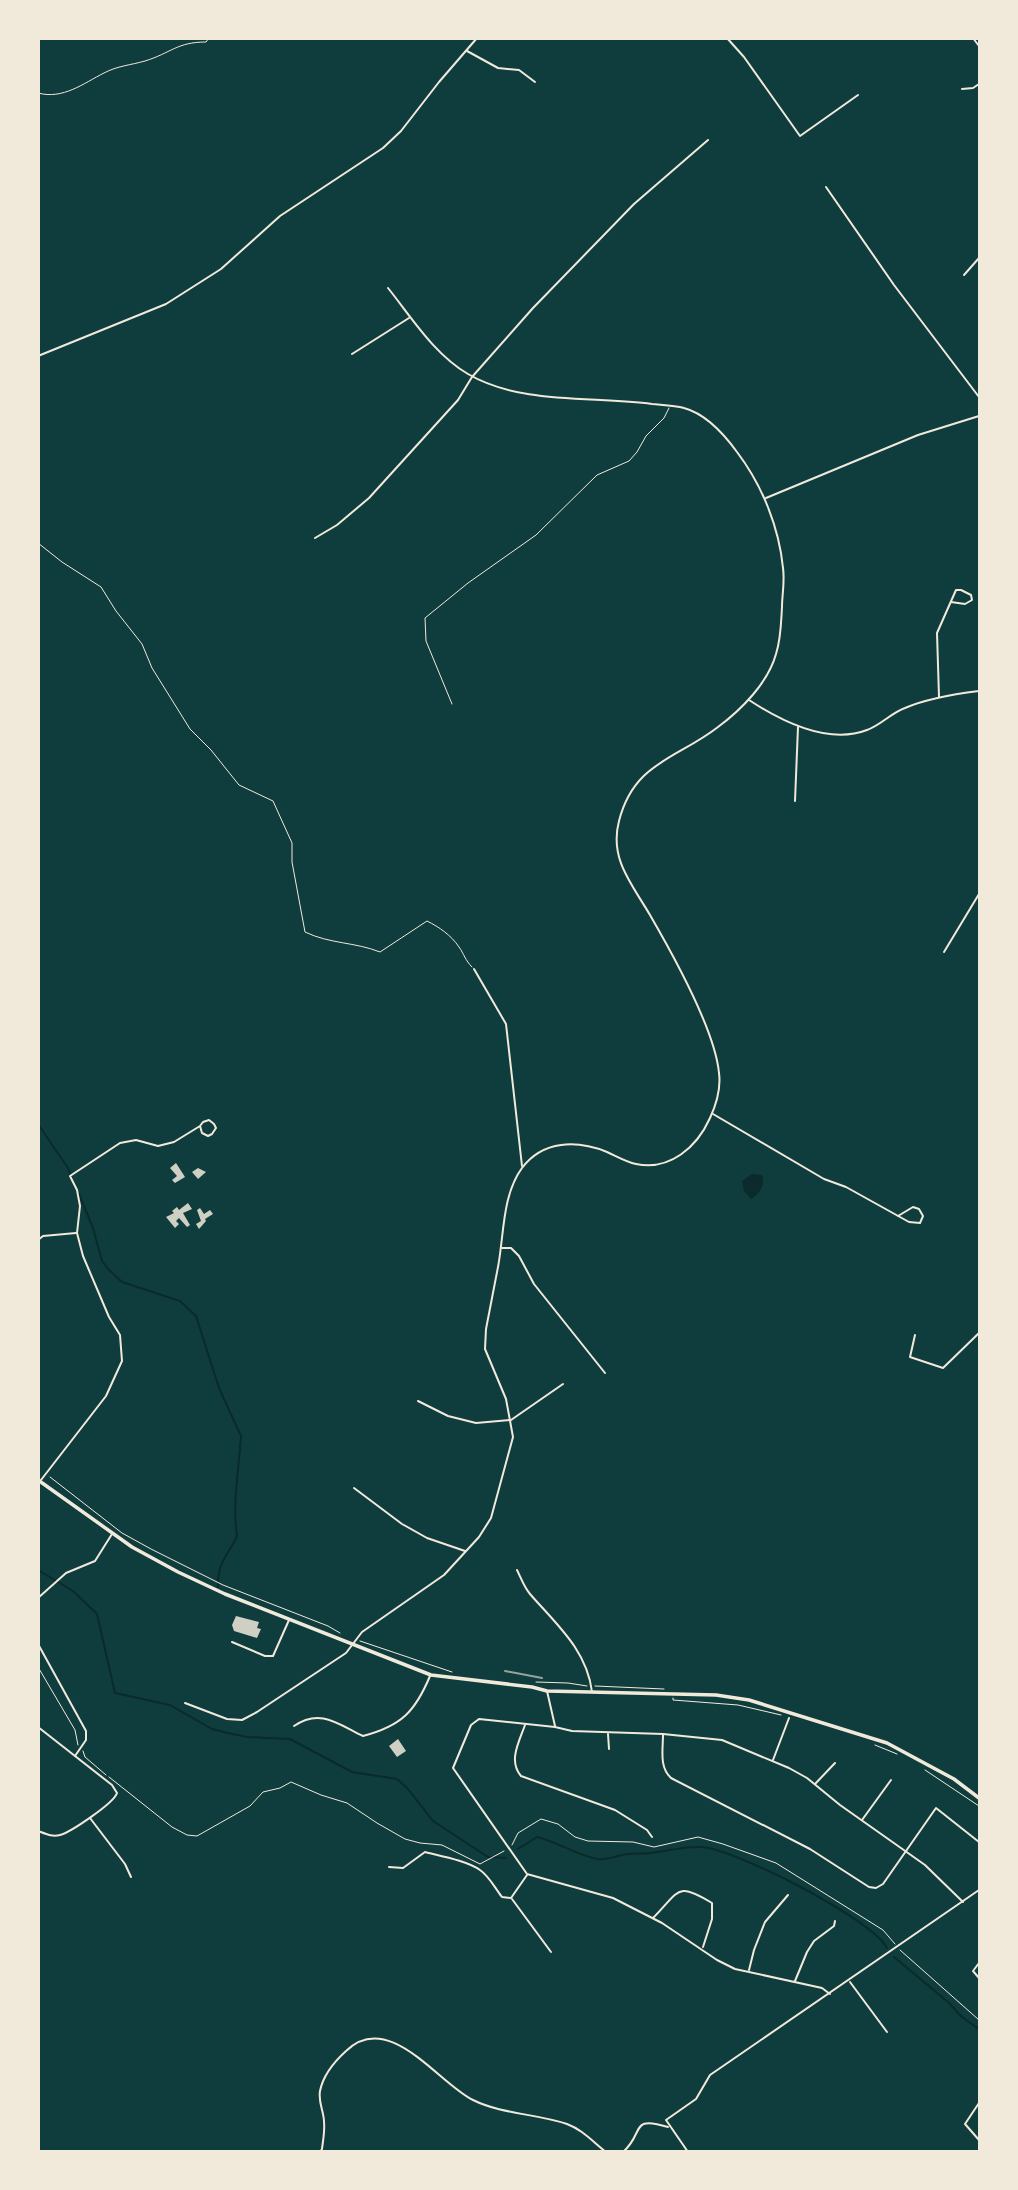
<svg xmlns="http://www.w3.org/2000/svg" width="1018" height="2190" viewBox="0 0 1018 2190" font-family="'Space Grotesk',sans-serif">
<style>
.water{fill:#0a2a2b}
.lines{fill:none;stroke-linecap:round;stroke-linejoin:round}
.stream{stroke:#0a2a2b;stroke-width:2}
.building{fill:#cfcfc3}
.path{stroke:#f1e9da;stroke-width:1}
.service{stroke:#f1e9da;stroke-width:1}
.minor{stroke:#f1e9da;stroke-width:2}
.primary{stroke:#f1e9da;stroke-width:3.5}
.rail{stroke:#97a49c;stroke-width:2}
</style>
<rect width="100%" height="100%" fill="#0f3d3e"/>
<path class="water" d="M752 1174 762 1175C766 1184 759 1195 751 1199L744 1191 742 1181Z"/>
<g class="lines">
<g class="stream">
<polyline points="38,1124 68,1168 72,1179"/>
<path d="M79 1194 93 1228 102 1261 109 1270 122 1282 180 1301 196 1316 219 1388 241 1436C239 1469 232 1503 237 1536 228 1556 217 1562 218 1587"/>
<polyline points="38,1570 73,1591 97,1614 115,1693 170,1705 212,1729 228,1733 247,1737 290,1739 352,1772 397,1779 408,1789 433,1821 488,1857 506,1858"/>
<path d="M518 1849 537 1837C558 1842 576 1855 597 1859 607 1861 618 1855 628 1854 635 1853 643 1854 650 1853 668 1851 684 1846 702 1847 737 1850 872 1919 887 1948"/>
<polyline points="894,1957 948,2002 962,2017 979,2029"/>
</g>
</g>
<g class="building">
<polygon points="176,1163 185,1177 175,1183 172,1180 177,1176 170,1168"/>
<polygon points="198,1168 206,1172 198,1179 192,1172"/>
<polygon points="188,1203 192,1209 183,1213 190,1225 187,1227 179,1218 176,1221 179,1224 175,1228 166,1217 174,1213 172,1211 177,1207 179,1210"/>
<polygon points="200,1208 204,1214 210,1210 213,1214 205,1219 206,1221 199,1229 196,1224 201,1221 197,1210"/>
<polygon points="236,1616 259,1622 257,1628 261,1629 257,1638 234,1631 232,1625"/>
<polygon points="398,1739 406,1751 397,1757 389,1746"/>
</g>
<g class="lines">
<g class="path">
<path d="M38 93C63 100 84 83 104 73 117 66 131 65 145 61 171 53 177 42 206 42L209 38"/>
<path d="M38 543 62 562 101 587 116 611 142 644 152 668 190 729 211 750 239 785 273 801 292 843V862L305 932C330 944 355 942 380 952L427 921C439 927 451 935 459 947 464 954 465 960 472 967"/>
<polyline points="50,1477 122,1533 151,1549 223,1585 328,1626 340,1633"/>
<polyline points="360,1641 452,1672"/>
<polyline points="38,1667 75,1730 78,1745"/>
<polyline points="536,1682 568,1683 587,1686"/>
<polyline points="595,1686 664,1689"/>
<polyline points="673,1698 673,1700 738,1705 781,1715"/>
<polyline points="875,1745 897,1754"/>
<polyline points="83,1751 85,1757 106,1775"/>
<polyline points="925,1770 979,1806"/>
<polyline points="109,1777 172,1827 187,1835 197,1836 250,1806 263,1792 280,1788 291,1782 321,1795 347,1803 377,1823 405,1839 420,1843 442,1845 480,1864 504,1851"/>
<polyline points="512,1845 518,1833 541,1819 558,1824 575,1837 588,1841 633,1842 654,1847 698,1837 723,1844 776,1863 883,1930 895,1944"/>
<polyline points="900,1950 979,2020"/>
</g>
<polyline class="service" points="452,704 426,641 425,618 468,583 536,535 597,475 629,461 637,452 646,436 664,418 669,408"/>
<g class="minor">
<polyline points="727,38 744,57 800,136 858,95"/>
<polyline points="973,38 979,46"/>
<polyline points="467,51 498,68 519,70 535,82"/>
<polyline points="962,89 973,88 979,84"/>
<polyline points="826,187 894,285 979,397"/>
<polyline points="964,275 979,258"/>
<polyline points="352,354 409,318"/>
<polyline points="38,356 166,304 221,269 280,216 383,148 401,131 439,82 477,38"/>
<polyline points="766,498 918,435 979,416"/>
<polyline points="315,538 337,525 369,498 458,400 472,377 533,308 634,204 708,140"/>
<polyline points="939,697 937,633 956,590 961,590 971,595 972,600 965,604 951,602"/>
<path d="M749 700C781 721 828 745 867 730 881 725 891 713 905 708 928 698 955 694 979 691"/>
<polyline points="795,801 798,727"/>
<polyline points="944,952 979,894"/>
<polyline points="474,969 506,1024 522,1166"/>
<polyline points="713,1114 824,1179 846,1187 909,1222 920,1223 923,1216 919,1209 913,1207 898,1216"/>
<polyline points="38,1240 43,1236 76,1233"/>
<polyline points="502,1248 511,1248 519,1256 534,1284 605,1373"/>
<polyline points="915,1335 910,1357 943,1368 979,1333"/>
<polyline points="418,1401 448,1416 476,1423 511,1420 563,1384"/>
<polyline points="41,1480 106,1396 122,1361 120,1335 109,1317 83,1256 77,1233 80,1206 77,1190 70,1176 120,1143 136,1140 158,1146 174,1142 200,1126 202,1133 208,1136 212,1134 216,1128 214,1124 209,1120 203,1122 200,1126"/>
<polyline points="354,1488 402,1524 427,1538 465,1551"/>
<path d="M517 1570C521 1578 524 1587 530 1594 556 1624 587 1650 592 1692"/>
<polyline points="38,1598 66,1573 95,1561 112,1534"/>
<polyline points="232,1642 265,1656 273,1656 289,1620"/>
<polyline points="38,1644 86,1731 86,1740 75,1756"/>
<polyline points="547,1691 555,1726"/>
<path d="M185 1703 227 1719 242 1720 257 1712 346 1653 362 1632 444 1575 479 1537 491 1518 513 1437 506 1399 485 1349 486 1329C490 1308 494 1288 498 1267 504 1236 502 1195 522 1168 543 1140 577 1140 607 1152 616 1156 626 1162 636 1164 670 1171 697 1147 710 1118 716 1105 721 1088 719 1073 715 1030 672 953 650 915 632 884 609 859 619 821 634 762 677 759 718 727 741 710 768 683 776 654 781 639 781 623 782 607 782 595 785 581 783 568 779 527 762 485 737 452 724 434 706 414 684 408 674 405 662 405 652 404 593 396 521 405 468 374 434 354 412 318 388 288"/>
<path d="M525 1725C519 1742 508 1761 521 1776L615 1810 647 1830 652 1837"/>
<path d="M294 1726C320 1708 338 1724 363 1736 401 1726 415 1712 430 1676"/>
<path d="M38 1727 112 1785 117 1793C114 1803 71 1832 60 1835 52 1837 46 1834 38 1831"/>
<polyline points="608,1734 609,1749"/>
<path d="M663 1735C663 1750 659 1767 671 1778L810 1849 869 1887 876 1888 883 1884 936 1808 979 1842"/>
<polyline points="773,1760 789,1718"/>
<polyline points="815,1784 835,1763"/>
<polyline points="90,1818 125,1864 131,1877"/>
<polyline points="862,1820 891,1780"/>
<path d="M389 1867 403 1868 425 1852C441 1856 468 1861 480 1870 489 1876 495 1888 502 1897L511 1898 527 1875"/>
<polyline points="512,1899 551,1952"/>
<path d="M653 1918C680 1891 676 1881 712 1903V1919L703 1947"/>
<polyline points="979,1963 973,1971 979,1978"/>
<polyline points="749,1970 754,1950 765,1922 788,1895"/>
<polyline points="795,1981 807,1952 814,1941 834,1926 835,1921"/>
<polyline points="850,1982 887,2032"/>
<polyline points="830,1994 822,1988 735,1969 717,1960 662,1923 613,1898 527,1874 453,1768 471,1725 479,1719 555,1727 572,1731 663,1734 722,1740 789,1768 807,1778 840,1805 925,1865 963,1902"/>
<polyline points="979,2103 965,2124 979,2140"/>
<path d="M320 2152 322 2149C323 2140 325 2131 324 2122 324 2111 318 2103 320 2091 323 2076 335 2061 346 2051 389 2009 439 2084 473 2100 501 2114 538 2114 567 2124 583 2130 593 2142 606 2152"/>
<path d="M623 2152C645 2133 629 2115 668 2127"/>
<polyline points="688,2152 666,2120 696,2099 710,2075 979,1890"/>
</g>
<polyline class="primary" points="38,1480 132,1547 178,1572 225,1594 431,1675 532,1687 547,1691 716,1695 749,1700 887,1743 954,1779 979,1798"/>
<polyline class="rail" points="505,1671 542,1678"/>
</g>
<rect width="1018" height="2190" fill="none" stroke="#f1e9da" stroke-width="80"/>
</svg>
